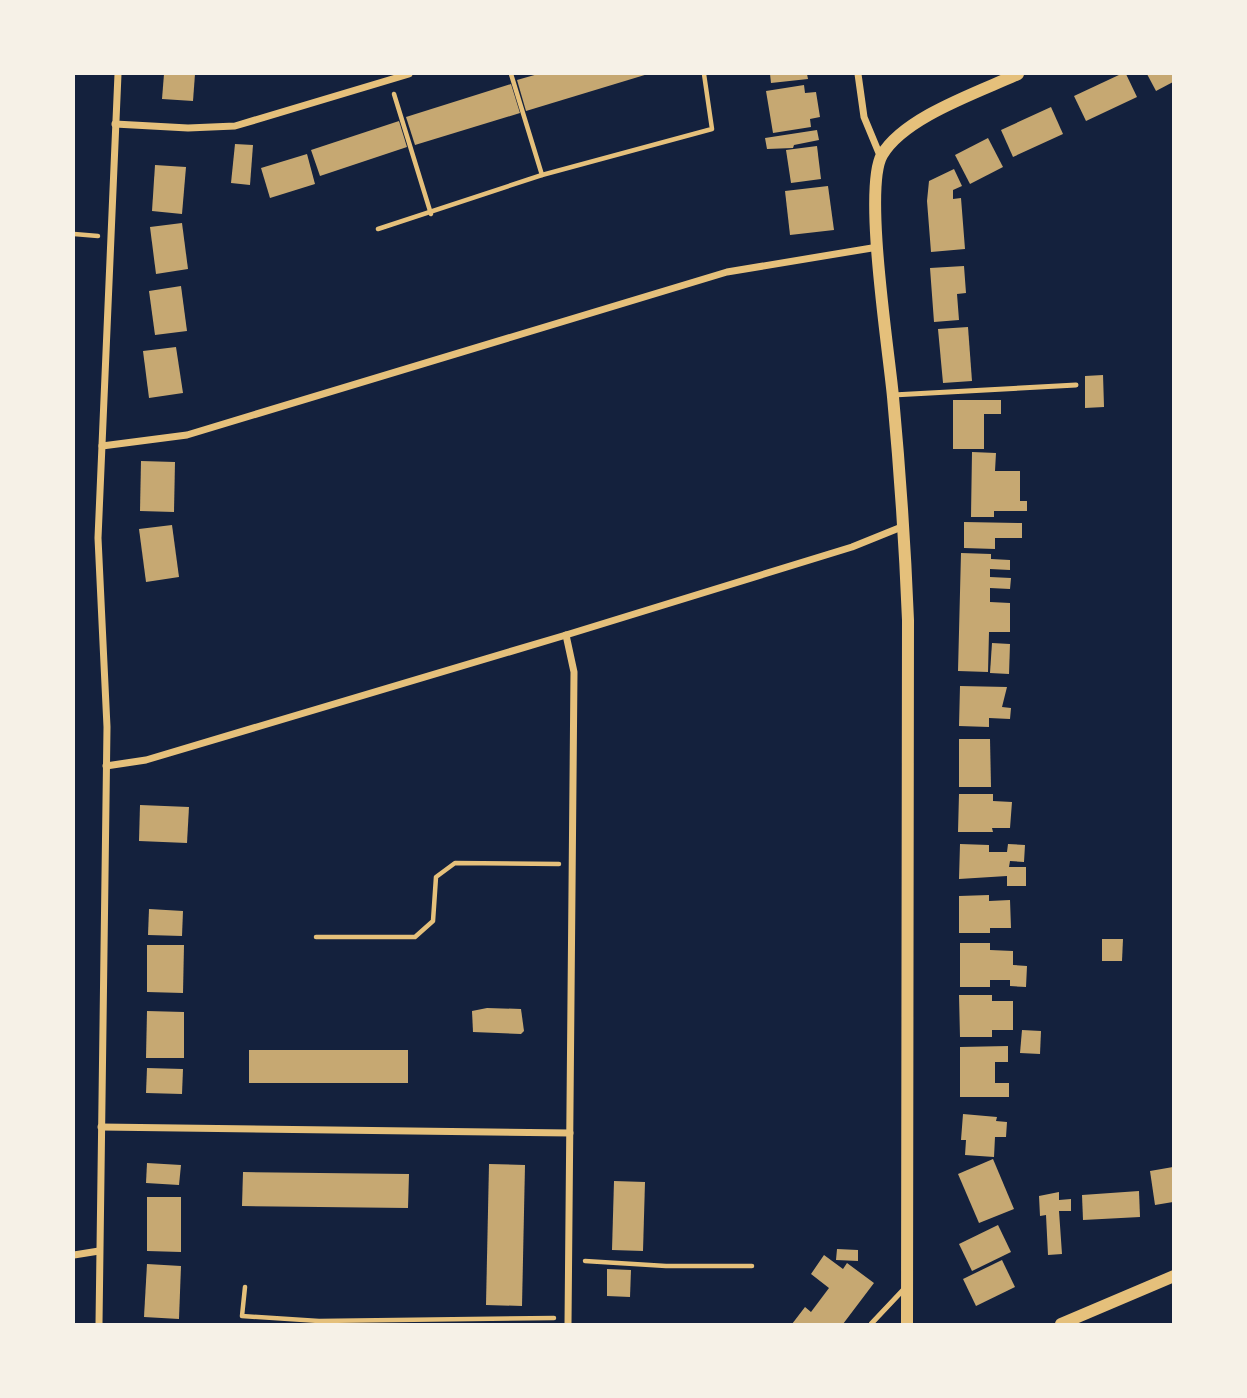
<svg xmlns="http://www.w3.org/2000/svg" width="1247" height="1398" viewBox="0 0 1247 1398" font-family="Quicksand,sans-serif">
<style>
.building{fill:#c6a872}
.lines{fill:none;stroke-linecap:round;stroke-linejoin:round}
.path{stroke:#e5c07b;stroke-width:4.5}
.service{stroke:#e5c07b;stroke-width:5}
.minor{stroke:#e5c07b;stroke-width:7}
.tertiary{stroke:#e5c07b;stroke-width:12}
</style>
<rect width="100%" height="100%" fill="#14213d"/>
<g class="building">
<polygon points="164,74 195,74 193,101 162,99"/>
<polygon points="538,74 648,74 526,111 517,80"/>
<polygon points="770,74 807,74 808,79 771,83"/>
<polygon points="1121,74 1126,74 1137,97 1086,121 1074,96"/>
<polygon points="1147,74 1173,74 1173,82 1156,91"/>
<polygon points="511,84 520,113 415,145 406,117"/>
<polygon points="804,85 805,93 816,92 820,117 810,119 811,127 773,133 766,91"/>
<polygon points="1051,107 1063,134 1013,157 1001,130"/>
<polygon points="399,121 407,147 320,176 311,150"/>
<polygon points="817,130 819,140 794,145 793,148 767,149 765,138"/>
<polygon points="988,138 1003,167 970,184 955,155"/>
<polygon points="235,144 253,145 250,185 231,183"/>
<polygon points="817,146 821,179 791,183 786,150"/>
<polygon points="307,154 315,184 270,198 261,168"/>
<polygon points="155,165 186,167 182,214 152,211"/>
<polygon points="954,169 962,186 953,190 953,199 961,198 965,249 931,252 927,201 929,181"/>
<polygon points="828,186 834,230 790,235 785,191"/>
<polygon points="182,223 188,269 156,274 150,227"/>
<polygon points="964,266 966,293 957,294 959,320 934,322 930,268"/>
<polygon points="181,286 187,331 155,335 149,291"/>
<polygon points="968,327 972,381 943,383 938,329"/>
<polygon points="176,347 183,393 149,398 143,351"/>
<polygon points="1103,375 1104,407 1085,408 1085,376"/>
<polygon points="953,400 1001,400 1001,414 984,414 984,449 953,449"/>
<polygon points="972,452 996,453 995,471 1020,471 1020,501 1027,501 1027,511 994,511 994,517 971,517"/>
<polygon points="141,461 175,462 174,512 140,511"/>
<polygon points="964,522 1022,523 1022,538 995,538 995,549 964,548"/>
<polygon points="172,525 179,577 146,582 139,529"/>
<polygon points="961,553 991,554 991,559 1010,560 1010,570 990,569 990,577 1011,578 1010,589 990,588 990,602 1010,603 1010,632 989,632 988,672 958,671"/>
<polygon points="992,643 1010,644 1009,674 990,673"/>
<polygon points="960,686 1007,687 1002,707 1011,708 1010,719 989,718 989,727 959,726"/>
<polygon points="959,739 990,739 991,787 959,787"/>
<polygon points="959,794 993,794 993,801 1012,802 1010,828 992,828 993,832 958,832"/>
<polygon points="140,805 189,807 187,843 139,841"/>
<polygon points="960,844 989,845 989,852 1007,852 1008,844 1025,845 1024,862 1010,861 1009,867 1026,867 1026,886 1007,886 1007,876 959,879"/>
<polygon points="989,895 989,901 1010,900 1011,928 990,928 990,933 959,933 959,896"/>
<polygon points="149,909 183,911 182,936 148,935"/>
<polygon points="1102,939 1123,939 1122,961 1102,961"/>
<polygon points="960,943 990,943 990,950 1013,951 1013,965 1027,966 1026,987 1010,986 1010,980 990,980 990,987 960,987"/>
<polygon points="147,945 184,945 183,993 147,992"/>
<polygon points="959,995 992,995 992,1001 1013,1001 1013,1030 992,1030 992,1037 960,1037"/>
<polygon points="487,1008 521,1009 524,1031 521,1034 473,1032 472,1011"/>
<polygon points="147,1011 184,1012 184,1058 146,1058"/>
<polygon points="1022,1030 1041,1031 1040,1054 1020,1053"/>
<polygon points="1008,1046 1008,1062 995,1062 995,1083 1009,1083 1009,1097 960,1097 960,1047"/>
<rect x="249" y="1050" width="159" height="33"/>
<polygon points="147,1068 183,1069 182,1094 146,1093"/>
<polygon points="963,1114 997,1117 996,1121 1007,1122 1006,1137 995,1137 994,1157 965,1155 966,1140 961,1140"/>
<polygon points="993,1159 1014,1209 979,1223 958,1174"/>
<polygon points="147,1163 181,1165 179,1185 146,1183"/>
<polygon points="489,1164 525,1165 522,1306 486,1305"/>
<polygon points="1173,1167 1173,1202 1155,1205 1150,1171"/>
<polygon points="243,1172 409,1174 408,1208 242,1206"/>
<polygon points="614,1181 645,1182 643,1251 612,1250"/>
<polygon points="1139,1191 1140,1217 1083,1220 1082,1195"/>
<polygon points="1059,1192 1059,1200 1071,1199 1071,1211 1059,1211 1062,1254 1048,1255 1046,1215 1040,1216 1039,1196"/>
<polygon points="147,1197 181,1197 181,1252 147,1251"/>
<polygon points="998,1225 1011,1252 972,1271 959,1244"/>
<polygon points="837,1249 858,1250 858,1261 836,1260"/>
<polygon points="824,1255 843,1269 847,1263 874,1283 843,1324 792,1324 805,1307 811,1312 829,1288 811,1274"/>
<polygon points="1002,1260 1015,1287 976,1306 963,1279"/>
<polygon points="147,1264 181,1266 179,1319 144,1317"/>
<polygon points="607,1269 631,1270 630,1297 607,1296"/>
</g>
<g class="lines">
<g class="path">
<polyline points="511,74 542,175"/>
<polyline points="394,94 431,214"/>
<polyline points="378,229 542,175 712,129 704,74"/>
<polyline points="74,234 98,236"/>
<polyline points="316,937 415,937 433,921 436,877 455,863 559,864"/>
<polyline points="585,1261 666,1266 752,1266"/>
<polyline points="245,1287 242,1316 319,1321 554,1318"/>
</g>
<g class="service">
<polyline points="893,395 1076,385"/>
<polyline points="871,1324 904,1289"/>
</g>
<g class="minor">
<polyline points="858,74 864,117 881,158"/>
<polyline points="115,124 188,128 235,126 409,74"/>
<polyline points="102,446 187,435 727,272 878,247"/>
<polyline points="566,635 574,672 568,1324"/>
<polyline points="106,766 146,760 566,635 852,547 904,526"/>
<polyline points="101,1127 570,1133"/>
<polyline points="74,1255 99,1251"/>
<polyline points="99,1324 107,727 98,538 118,74"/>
</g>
<g class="tertiary">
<path d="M907 1324 908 620C905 546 900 472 893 397 889 352 863 188 882 155 904 117 979 92 1018 74"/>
<polyline points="1061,1324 1174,1276"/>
</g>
</g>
<rect width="1247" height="1398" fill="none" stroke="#f6f1e7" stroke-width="150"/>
</svg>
